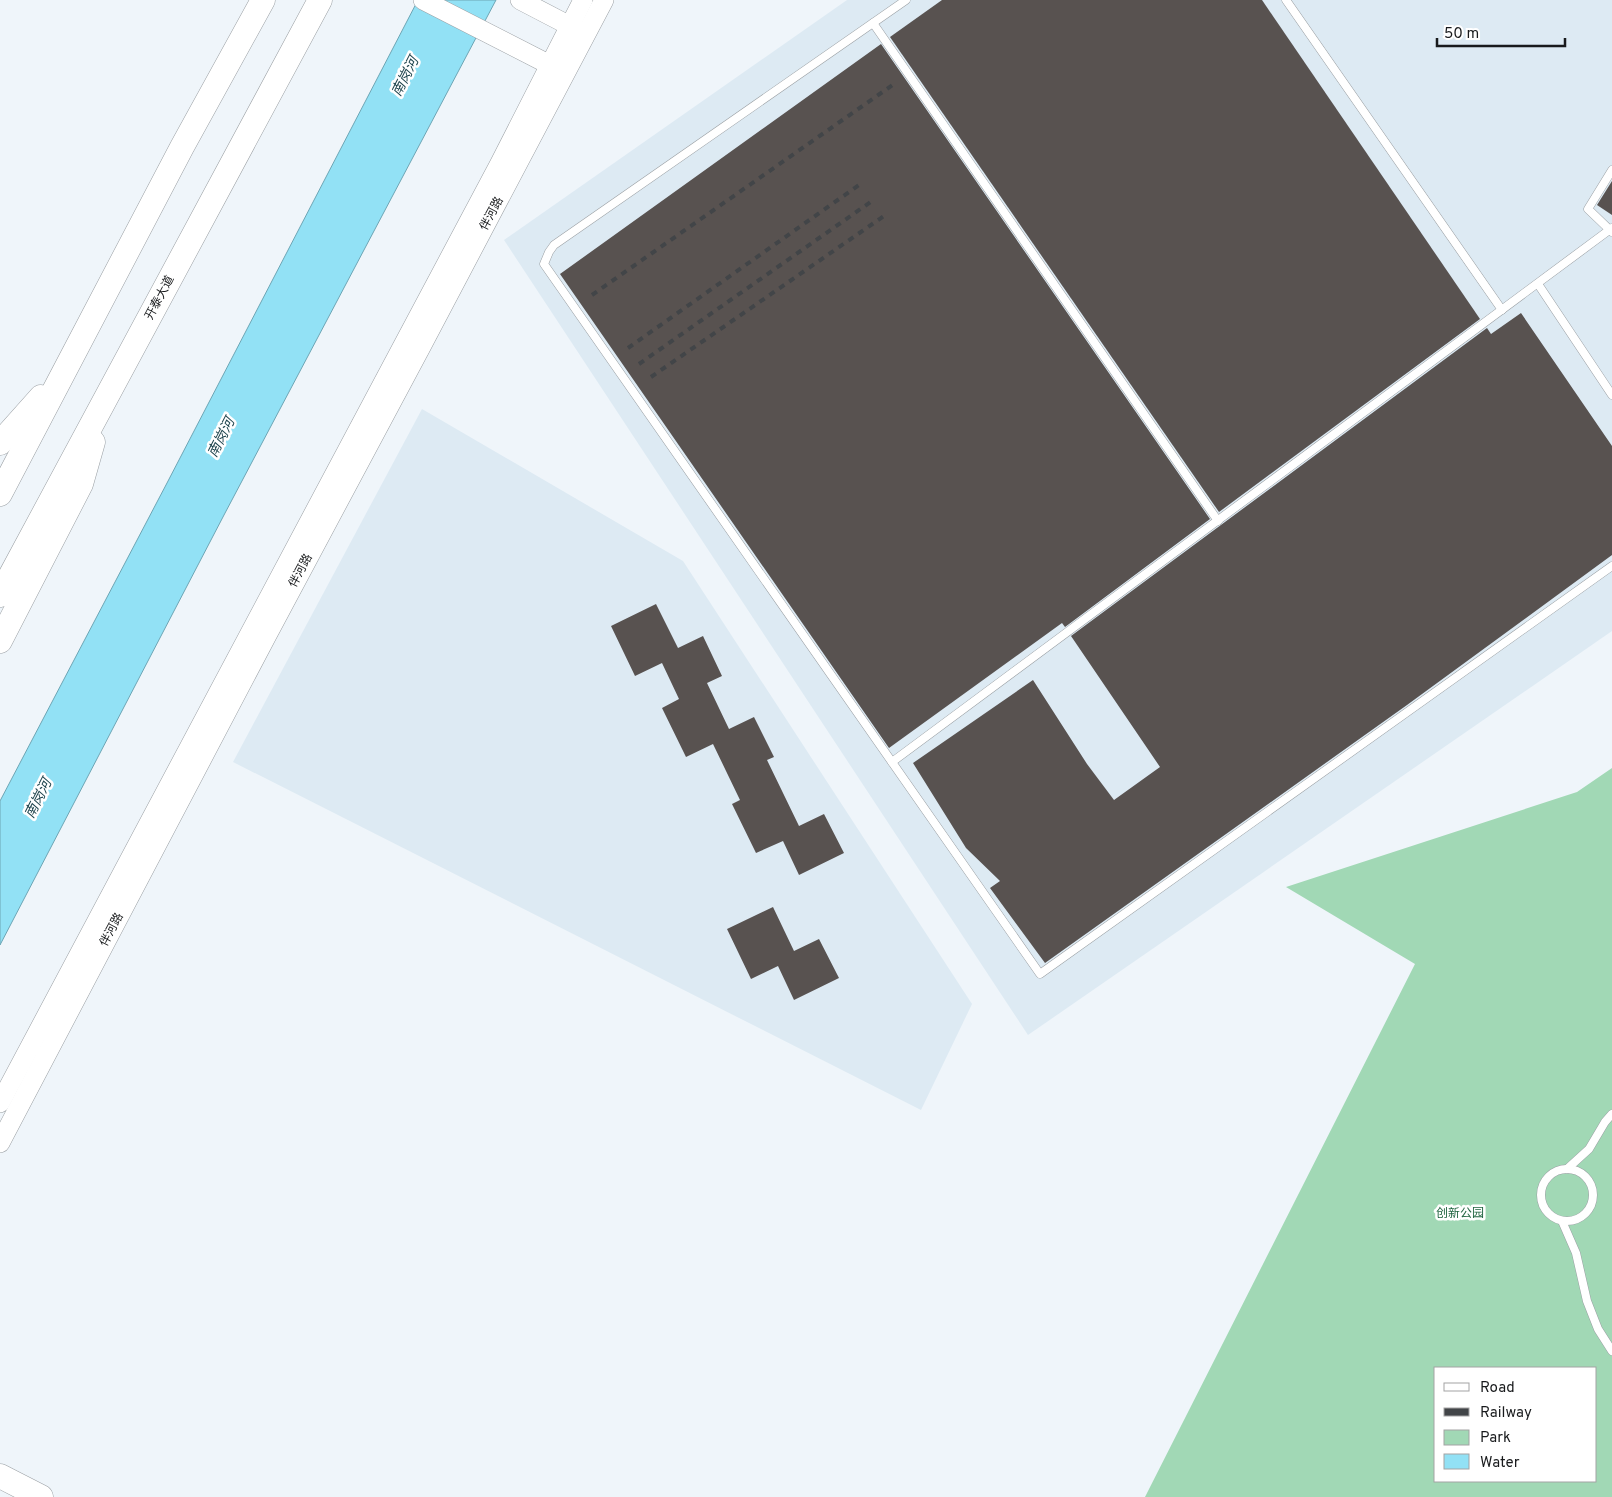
<svg xmlns="http://www.w3.org/2000/svg" width="1612" height="1497" viewBox="0 0 1612 1497" font-family="Overpass,'Noto Sans SC',sans-serif">
<style>
.built{fill:#ddeaf3}
.green{fill:#a1d8b5;fill-rule:evenodd}
.water{fill:#92e1f5;stroke:#6da5b4}
.building{fill:#585250}
.lines{fill:none;stroke-linecap:round;stroke-linejoin:round}
.service-casing{stroke:#9a9fa3;stroke-width:9}
.tertiary-casing{stroke:#9a9fa3;stroke-width:20}
.primary-casing{stroke:#9a9fa3;stroke-width:25}
.service{stroke:#fff;stroke-width:8}
.tertiary{stroke:#fff;stroke-width:19}
.primary{stroke:#fff;stroke-width:24}
.rail{stroke:#424548;stroke-width:4;stroke-dasharray:6 6;stroke-linecap:butt}
.labels{text-anchor:middle;dominant-baseline:central;stroke-width:5;stroke-linejoin:round;paint-order:stroke}
.street-label{font-size:12px;fill:#181a1c;stroke:#fff}
.park-label{font-size:12px;fill:#206440;stroke:#fff}
.water-label{font-size:14px;font-style:italic;fill:#20454e;stroke:#fff}
</style>
<rect width="100%" height="100%" fill="#eff5fa"/>
<g class="built">
<polygon points="847,0 1612,0 1612,631 1028,1035 504,240"/>
<polygon points="422,409 683,561 972,1004 921,1110 233,762"/>
</g>
<path class="green" d="M1612 768V1497H1145L1415 964 1286 887 1577 792ZM1436 1368H1596V1481H1436Z"/>
<polygon class="water" points="418,0 496,0 224,515 0,945 0,801 167,483"/>
<g class="building">
<polygon points="942,0 1262,0 1480,319 1219,512 890,37"/>
<polygon points="881,44 1210,519 1065,627 1062,623 889,748 560,274"/>
<polygon points="1612,181 1612,215 1597,205"/>
<polygon points="1521,313 1612,446 1612,555 1407,705 1045,963 990,888 1000,881 966,848 913,763 1033,680 1087,764 1114,800 1160,767 1071,636 1487,328 1491,334"/>
<polygon points="656,604 678,648 703,636 722,676 707,683 729,729 754,717 774,757 767,760 799,826 824,814 844,853 799,875 783,841 756,853 732,804 740,800 713,744 686,757 662,708 679,699 662,663 635,676 611,626"/>
<polygon points="773,907 794,951 819,939 839,978 794,1000 778,966 751,979 727,929"/>
</g>
<g class="lines">
<defs>
<g id="service">
<polyline points="906,0 554,245 549,252 544,264 1040,974 1612,566"/>
<polyline points="1286,0 1502,310"/>
<polyline points="873,23 1218,521"/>
<polyline points="1612,170 1588,209 1612,232"/>
<polyline points="1538,284 1612,395"/>
<polyline points="892,762 1612,228"/>
<polyline points="1567,1169 1589,1149 1605,1122 1612,1114"/>
<circle cx="1567" cy="1195" r="26"/>
<polyline points="1562,1221 1576,1253 1587,1301 1598,1329 1612,1351"/>
</g>
<g id="tertiary">
<polyline points="423,0 550,65 560,61"/>
<polyline points="520,0 570,26 573,39"/>
<polyline points="0,1103 500,163 583,0"/>
<polyline points="0,1143 265,639 421,347 604,0"/>
</g>
<g id="primary">
<polyline points="0,443 41,397"/>
<polyline points="0,494 182,147 263,0"/>
<polyline points="0,595 320,0"/>
<polyline points="0,641 81,484 93,442"/>
<polyline points="0,1476 41,1497"/>
</g>
</defs>
<use href="#service" class="service-casing"/>
<use href="#tertiary" class="tertiary-casing"/>
<use href="#primary" class="primary-casing"/>
<use href="#service" class="service"/>
<use href="#tertiary" class="tertiary"/>
<use href="#primary" class="primary"/>
<g class="rail">
<polyline points="592,295 894,84"/>
<polyline points="628,348 859,185"/>
<polyline points="639,364 872,201"/>
<polyline points="651,377 884,216"/>
</g>
</g>
<g class="labels">
<g class="street-label">
<text transform="translate(492 214) rotate(-62)">伴河路</text>
<text transform="translate(160 298) rotate(-62)">开泰大道</text>
<text transform="translate(301 571) rotate(-62)">伴河路</text>
<text transform="translate(112 930) rotate(-62)">伴河路</text>
</g>
<g class="park-label">
<text x="1460" y="1214">创新公园</text>
</g>
<g class="water-label">
<text transform="translate(406 77) rotate(-63)">南岗河</text>
<text transform="translate(222 438) rotate(-63)">南岗河</text>
<text transform="translate(39 799) rotate(-63)">南岗河</text>
</g>
</g>
<rect x="1434" y="1367" width="162" height="115" fill="#ffffff" stroke="#a3a3a4"/>
<rect x="1444" y="1383" width="25" height="8" fill="#ffffff" stroke="#a3a3a4"/>
<text x="1480" y="1392" font-size="15" fill="#181a1c">Road</text>
<rect x="1444" y="1408" width="25" height="8" fill="#424548" stroke="#a3a3a4"/>
<text x="1480" y="1417" font-size="15" fill="#181a1c">Railway</text>
<rect x="1444" y="1430" width="25" height="15" fill="#a1d8b5" stroke="#a3a3a4"/>
<text x="1480" y="1442" font-size="15" fill="#181a1c">Park</text>
<rect x="1444" y="1454" width="25" height="15" fill="#92e1f5" stroke="#a3a3a4"/>
<text x="1480" y="1467" font-size="15" fill="#181a1c">Water</text>
<path d="M1437 38v8h128v-8" fill="none" stroke="#181a1c" stroke-width="2.5"/>
<text x="1444" y="38" font-size="15" fill="#181a1c" stroke="#ffffff" stroke-width="4" paint-order="stroke">50 m</text>
</svg>
